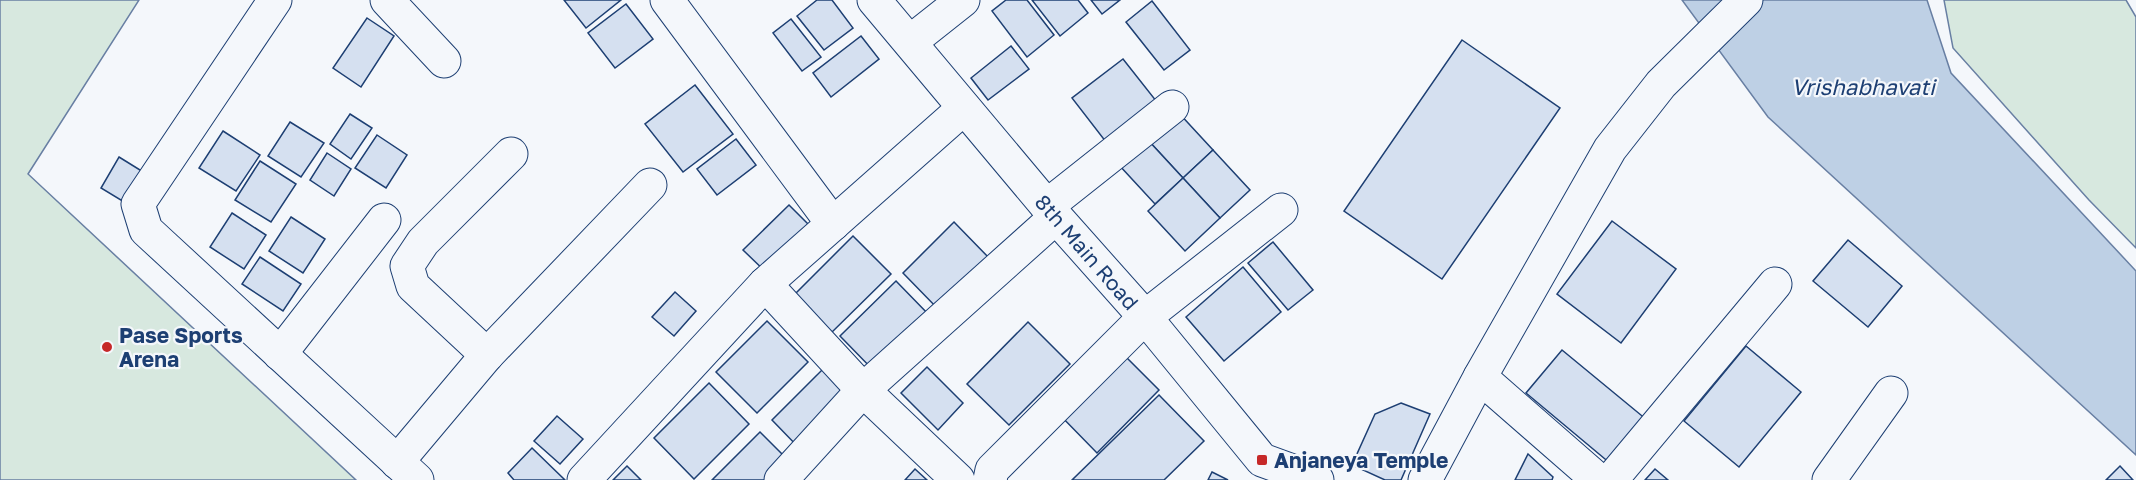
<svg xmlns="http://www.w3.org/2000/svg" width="2136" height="480" viewBox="0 0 2136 480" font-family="'Golos Text',sans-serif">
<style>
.green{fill:#d7e8df;stroke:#687fa3;stroke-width:1.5}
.water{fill:#bed0e5;stroke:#687fa3;stroke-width:1.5}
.building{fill:#d5e0f0;stroke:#1d3f73;stroke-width:1.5}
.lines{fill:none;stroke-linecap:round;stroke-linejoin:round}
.minor-casing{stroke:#1d3f73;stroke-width:35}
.minor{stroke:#f4f7fb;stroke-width:33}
.poi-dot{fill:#c62828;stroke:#f4f7fb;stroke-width:2}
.labels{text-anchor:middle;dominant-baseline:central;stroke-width:4.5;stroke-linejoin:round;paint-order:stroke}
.street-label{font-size:21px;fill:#1d3f73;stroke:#f4f7fb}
.poi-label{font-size:21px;font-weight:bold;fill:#1d3f73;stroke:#f4f7fb;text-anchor:start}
.water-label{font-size:22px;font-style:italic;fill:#1d3f73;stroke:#f4f7fb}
</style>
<rect width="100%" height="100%" fill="#f4f7fb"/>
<g class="green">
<polygon points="0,0 139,0 28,174 356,480 0,480"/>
<polygon points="1944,0 2126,0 2136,17 2136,248 2089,200 1953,48"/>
</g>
<polygon class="water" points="1682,0 1927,0 1951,73 2136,271 2136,455 1768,117"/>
<g class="building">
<polygon points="564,0 621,0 586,28"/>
<polygon points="817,0 832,0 853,28 824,50 797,16"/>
<polygon points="1006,0 1027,0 1054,35 1027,57 992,11"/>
<polygon points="1032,0 1078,0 1088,13 1060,36"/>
<polygon points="1091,0 1120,0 1102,14"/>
<polygon points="1152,1 1190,50 1164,70 1126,22"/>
<polygon points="626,4 653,39 615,68 588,33"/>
<polygon points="367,18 394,36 361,87 333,68"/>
<polygon points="791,19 821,57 802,71 773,33"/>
<polygon points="861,36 879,59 831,97 813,73"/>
<polygon points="1462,40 1560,108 1442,279 1344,211"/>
<polygon points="1011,46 1029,69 988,100 971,78"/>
<polygon points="1123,59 1157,102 1106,142 1072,98"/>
<polygon points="695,85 733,134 683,172 645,124"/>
<polygon points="1177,111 1213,150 1183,178 1147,139"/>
<polygon points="350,114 372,128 351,159 330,144"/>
<polygon points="290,122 324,143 301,177 268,156"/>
<polygon points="223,131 260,155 236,191 199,168"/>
<polygon points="377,135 407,155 386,188 355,168"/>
<polygon points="736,139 756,165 717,195 697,169"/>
<polygon points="1147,139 1183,178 1155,204 1119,165"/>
<polygon points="1213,150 1250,190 1220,218 1183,178"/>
<polygon points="327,153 351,169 334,196 310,180"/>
<polygon points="119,157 153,178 134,208 101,188"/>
<polygon points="260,161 296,184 271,222 235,200"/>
<polygon points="1183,178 1220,218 1185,251 1148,211"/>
<polygon points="789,205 816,232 772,278 743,250"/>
<polygon points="232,213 266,235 244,269 210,247"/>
<polygon points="291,217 325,239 303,273 269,251"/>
<polygon points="1612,221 1676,269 1621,343 1557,294"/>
<polygon points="954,222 990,259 939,310 903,273"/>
<polygon points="853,236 891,274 829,335 792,297"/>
<polygon points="1848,240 1902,286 1868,327 1813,281"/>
<polygon points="1273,242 1313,290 1288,310 1248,263"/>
<polygon points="260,257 301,284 283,311 242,284"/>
<polygon points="1243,267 1281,312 1224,361 1186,317"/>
<polygon points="896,281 931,317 876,373 840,336"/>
<polygon points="675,292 696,311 674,336 652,317"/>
<polygon points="767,321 808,362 757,413 716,372"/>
<polygon points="1028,322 1070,364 1009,425 967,384"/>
<polygon points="1746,346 1801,392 1739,467 1684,421"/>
<polygon points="1119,350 1159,390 1097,453 1057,412"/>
<polygon points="1562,350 1647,420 1611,464 1526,393"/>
<polygon points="927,367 963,403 938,430 901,393"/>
<polygon points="823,369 852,399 801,450 772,420"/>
<polygon points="709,383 749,424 694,479 654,438"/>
<polygon points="1159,395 1204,441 1164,480 1072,480"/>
<polygon points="1401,403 1430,414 1401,480 1385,480 1352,465 1375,414"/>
<polygon points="557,416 583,439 560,464 534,441"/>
<polygon points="760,432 793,465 777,480 712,480"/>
<polygon points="532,448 565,480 514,480 508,473"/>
<polygon points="1528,454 1553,477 1552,480 1515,480"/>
<polygon points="627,466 641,480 613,480"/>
<polygon points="2120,466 2133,480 2106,480"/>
<polygon points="915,469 927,480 905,480"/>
<polygon points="1655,469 1668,480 1645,480"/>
<polygon points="1212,472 1228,480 1208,480"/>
</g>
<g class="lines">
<defs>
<g id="minor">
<polyline points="275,0 138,204 146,230 417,480"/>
<polyline points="387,0 444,61"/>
<polyline points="667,0 833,224"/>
<polyline points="874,0 1056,217 1145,317 1262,460 1317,480"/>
<polyline points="910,42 963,0"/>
<polyline points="1047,206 1172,107"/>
<polyline points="765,284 863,390 958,480"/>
<polyline points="280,354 384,220"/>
<polyline points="487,355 413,286 407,266 423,242 511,154"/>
<polyline points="1480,377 1598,480"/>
<polyline points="397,462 487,355 650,185"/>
<polyline points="584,480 765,284 964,108"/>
<polyline points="781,480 863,390 1056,217"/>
<polyline points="990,480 992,470 1145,317 1281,210"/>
<polyline points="1425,480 1480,377 1610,149 1661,84 1746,0"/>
<polyline points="1611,480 1775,284"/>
<polyline points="1829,480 1891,393"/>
</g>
</defs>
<use href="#minor" class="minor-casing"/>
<use href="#minor" class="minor"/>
</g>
<g class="poi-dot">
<circle cx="107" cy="347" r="6"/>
<rect x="1256" y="454" width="12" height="12" rx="3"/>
</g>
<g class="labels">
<g class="street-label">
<text transform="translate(1087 252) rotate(49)">8th Main Road</text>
</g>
<g class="poi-label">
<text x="119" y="335">Pase Sports<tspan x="119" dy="24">Arena</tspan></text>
<text x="1274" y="460">Anjaneya Temple</text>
</g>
<g class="water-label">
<text x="1863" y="86">Vrishabhavati</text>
</g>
</g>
</svg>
